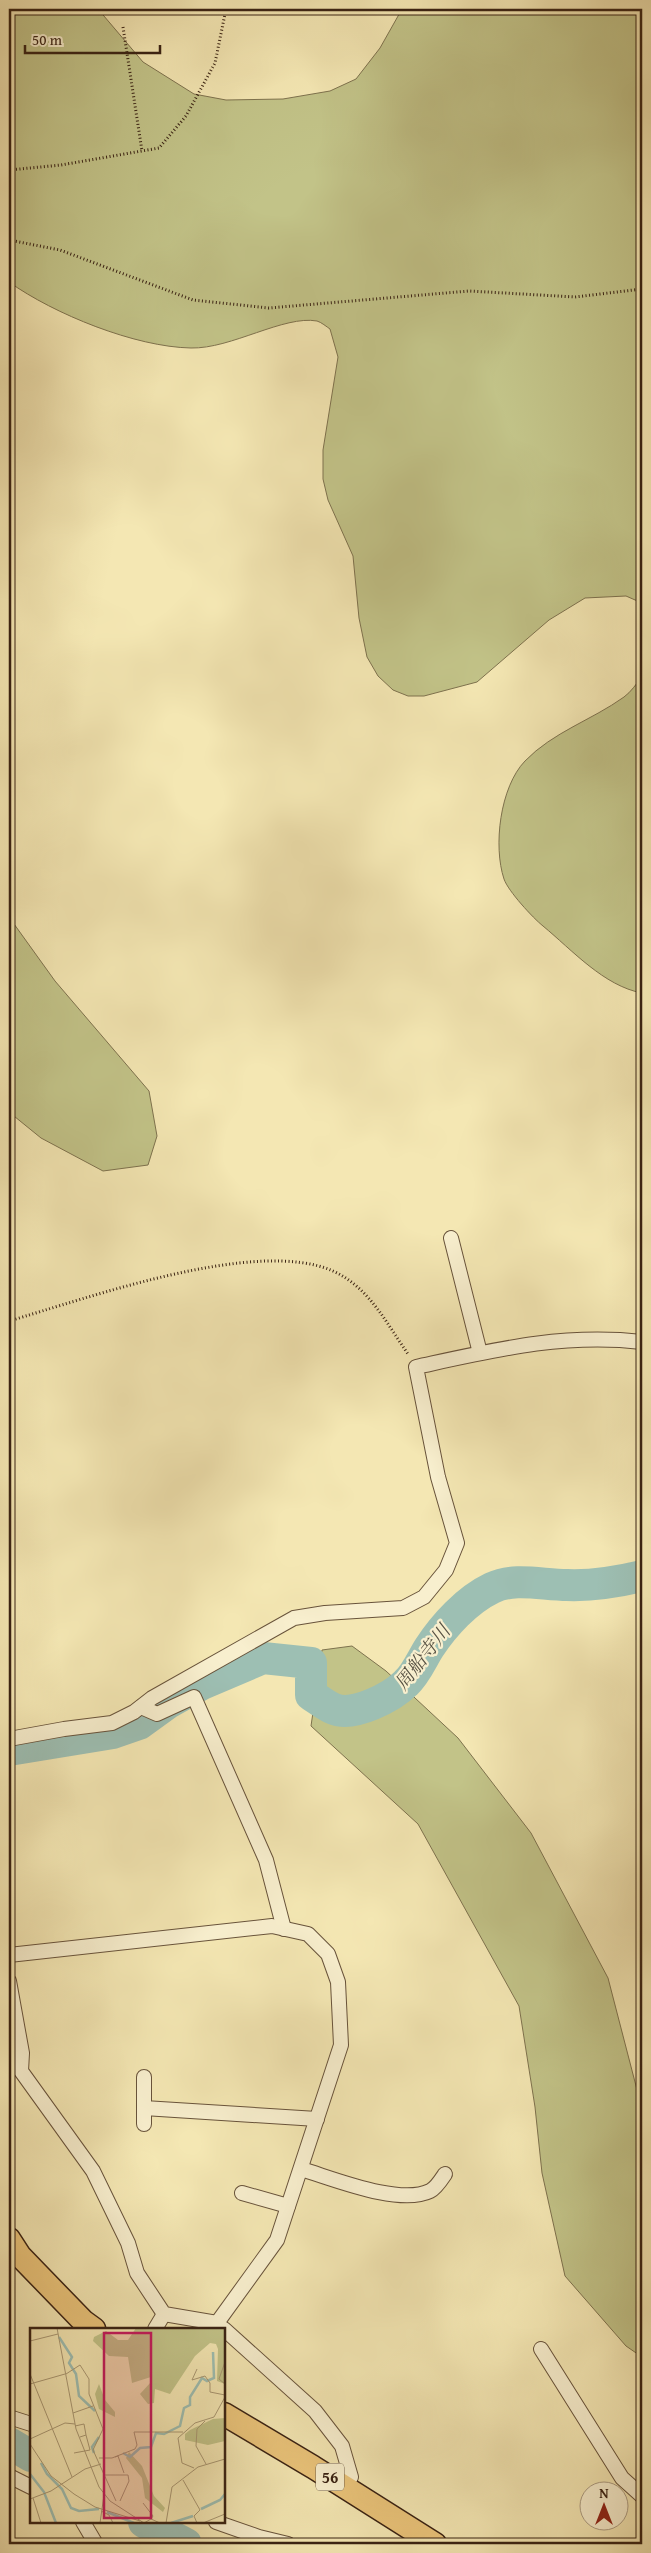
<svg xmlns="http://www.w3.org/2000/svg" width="651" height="2553" viewBox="0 0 651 2553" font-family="'Gentium Book Plus','Noto Serif JP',serif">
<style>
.green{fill:#c2c388;stroke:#7e724e}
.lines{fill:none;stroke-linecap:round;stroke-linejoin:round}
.river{stroke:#9dbfb3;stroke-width:32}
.minor-casing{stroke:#68533b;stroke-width:16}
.primary-casing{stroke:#392213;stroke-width:25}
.path{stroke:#392213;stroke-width:3;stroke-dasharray:1 2.5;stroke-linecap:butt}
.minor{stroke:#f8efce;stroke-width:14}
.primary{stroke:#eac47a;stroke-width:22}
.labels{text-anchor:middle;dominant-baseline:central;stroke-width:4.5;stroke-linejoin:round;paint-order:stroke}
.shield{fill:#f8efce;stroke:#72604b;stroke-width:1}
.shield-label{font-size:16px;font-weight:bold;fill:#392213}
.water-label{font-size:19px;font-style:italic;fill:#575143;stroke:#f8efce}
.inset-river{fill:none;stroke:#9dbfb3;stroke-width:2.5}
.inset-road{fill:none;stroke:#a99873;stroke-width:1}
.view{fill:#c2185b;fill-opacity:0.15;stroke:#c2185b;stroke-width:2.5}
.inset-edge{fill:none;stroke:#392213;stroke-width:2.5}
</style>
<rect width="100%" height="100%" fill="#f4e7b3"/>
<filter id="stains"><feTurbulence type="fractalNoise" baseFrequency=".004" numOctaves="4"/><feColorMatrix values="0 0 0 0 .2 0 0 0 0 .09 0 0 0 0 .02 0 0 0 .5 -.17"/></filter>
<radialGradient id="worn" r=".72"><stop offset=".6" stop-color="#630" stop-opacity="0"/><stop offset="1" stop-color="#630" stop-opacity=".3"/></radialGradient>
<g class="green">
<path d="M9 9H98L143 62 194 94 226 100 283 99 330 91 356 79 380 48 402 9H642V603L626 596 585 598 549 620 477 682 424 696H408L393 690 378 676 367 657 359 618 353 556 328 500 323 479V450L338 357 330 329C327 327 321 322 317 321 284 315 231 349 191 348 135 347 54 314 9 282Z"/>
<path d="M642 677V993C604 986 572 950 543 926 533 918 508 891 504 879 493 846 500 787 525 761 553 732 592 720 624 697 631 692 636 684 642 677Z"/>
<polygon points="9,917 55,981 149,1091 157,1136 148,1165 103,1171 41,1138 9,1112"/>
<polygon points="352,1646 386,1671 458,1738 531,1833 608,1978 642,2109 642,2357 626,2346 565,2276 542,2173 535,2107 519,2006 418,1824 311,1726 322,1650"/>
</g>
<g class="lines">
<g class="river">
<path d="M9 1750 113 1733 139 1724 168 1703 202 1684 263 1658 311 1663V1695C318 1699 326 1706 334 1709 354 1717 392 1697 406 1683 416 1674 422 1659 429 1648 444 1625 467 1600 492 1588 515 1577 542 1585 567 1585 593 1586 617 1582 642 1576"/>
<polyline points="9,2443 31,2456"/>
<polyline points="144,2522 186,2544"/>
</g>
<defs>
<g id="minor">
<polyline points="451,1238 480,1353"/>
<polyline points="141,1707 157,1714 194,1697 266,1860 284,1929"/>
<path d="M9 1739 64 1729 112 1723 134 1712 152 1698 294 1618 325 1613 403 1608 424 1597 446 1570 457 1543 438 1477 416 1367C494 1350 562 1333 642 1342"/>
<polyline points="9,1955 272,1926 308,1934 328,1954 338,1982 341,2045 277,2240 217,2323"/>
<polyline points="9,1981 22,2053 21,2071 93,2171 128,2243 137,2273 164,2314 217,2323 223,2329"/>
<polyline points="144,2077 144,2108 317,2119"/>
<polyline points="144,2108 144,2124"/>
<path d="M301 2169C332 2178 399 2206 430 2191 436 2188 441 2180 445 2174"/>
<polyline points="242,2193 288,2206"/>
<polyline points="155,2329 164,2314"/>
<polyline points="224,2329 315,2411 342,2446 351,2477 345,2486"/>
<polyline points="541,2349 622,2478 642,2496"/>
<polyline points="9,2417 31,2424"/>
<polyline points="9,2476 31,2487"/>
<polyline points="83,2522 96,2544"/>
<polyline points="216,2522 259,2537 288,2544"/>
</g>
<g id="primary">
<polyline points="9,2239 20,2256 83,2321 94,2329"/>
<polyline points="224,2414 313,2467 435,2544"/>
</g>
</defs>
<use href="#minor" class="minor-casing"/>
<use href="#primary" class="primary-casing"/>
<g class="path">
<polyline points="123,27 142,151"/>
<polyline points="9,170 61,165 159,148 186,116 215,63 226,9"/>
<polyline points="9,240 60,250 193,300 269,308 469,291 575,297 642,289"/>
<path d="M9 1321C89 1298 256 1237 333 1271 369 1287 387 1324 408 1354"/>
</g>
<use href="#minor" class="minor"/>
<use href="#primary" class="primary"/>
</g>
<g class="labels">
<rect class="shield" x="316" y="2463.5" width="28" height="27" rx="4"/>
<g class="shield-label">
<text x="330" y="2477">56</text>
</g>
<g class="water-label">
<text transform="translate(422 1657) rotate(-52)">周船寺川</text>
</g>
</g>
<g transform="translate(30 2328)">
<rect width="195" height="195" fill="#f4e7b3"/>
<path d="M106 0H195V56L187 53 188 21 186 16 180 15 165 28 140 66 125 61 124 75 118 76 110 66 121 54V49L102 55 98 29 79 28 63 13 64 9 76 3 88 12H98ZM69 56 75 72 85 84V89L69 81 65 66ZM195 90V113L178 117 155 112V106L160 102 183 91ZM99 124 112 138 124 168 135 180 133 184 115 170 112 150 96 130Z" fill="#c2c388"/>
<path class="inset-river" d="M29 9 42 29 39 35 46 46 49 68 65 83M64 125 62 119 69 109M93 125 100 129 110 120 121 119 126 105 134 106 150 98 154 80 160 77V69L172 50 177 53 184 50 183 24M11 135 17 146 32 161 41 180 49 183 69 181M0 146 14 164 26 195M171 181 190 172 195 166M77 184 104 195M141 195 163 188"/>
<path class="inset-road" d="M27 0 46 101 69 159 80 173 114 195M0 13 28 6M195 34 189 51 195 56M167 41 162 52 175 48 180 55V64L195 67M0 46 42 149M36 46 50 37 59 51V66L73 101 63 122 86 173M0 56 35 46M43 85 63 78M175 93 167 101 166 118 176 136M45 98 54 96 56 107 50 109M0 111 35 95 45 96M0 116 21 148 44 166 65 179 110 193M44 125 60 122 56 107M85 129 88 128 94 145M69 130H82L105 121 107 117 104 104H153M164 140 152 135 148 110 165 95 184 89 195 69M74 147H98L99 153 90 173M153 152 170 182 164 188 167 195M3 170 11 195M0 171 21 163 55 141 71 136M113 175 123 188 121 191M71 183 79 187 83 195M70 195 74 167M114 195 121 191 130 195M136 195 142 159 168 139 195 131M173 195 195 186"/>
<path class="view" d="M74 5H121V190H74Z"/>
<rect width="195" height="195" class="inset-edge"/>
</g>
<rect width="651" height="2553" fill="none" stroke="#f4e7b3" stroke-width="30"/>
<rect x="10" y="10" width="631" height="2533" fill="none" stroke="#392213" stroke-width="2.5"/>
<rect x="15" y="15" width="621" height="2523" fill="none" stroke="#392213"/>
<g transform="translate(604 2506)"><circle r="24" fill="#f8efce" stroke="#ac9d83"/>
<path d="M0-4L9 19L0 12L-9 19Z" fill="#8f2418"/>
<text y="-8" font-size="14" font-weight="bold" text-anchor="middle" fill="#392213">N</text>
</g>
<path d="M25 45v8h135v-8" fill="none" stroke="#392213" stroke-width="2.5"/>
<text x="32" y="45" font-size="15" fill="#392213" stroke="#f8efce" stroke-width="4" paint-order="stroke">50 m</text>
<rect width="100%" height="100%" filter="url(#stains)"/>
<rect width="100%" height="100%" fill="url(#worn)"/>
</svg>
